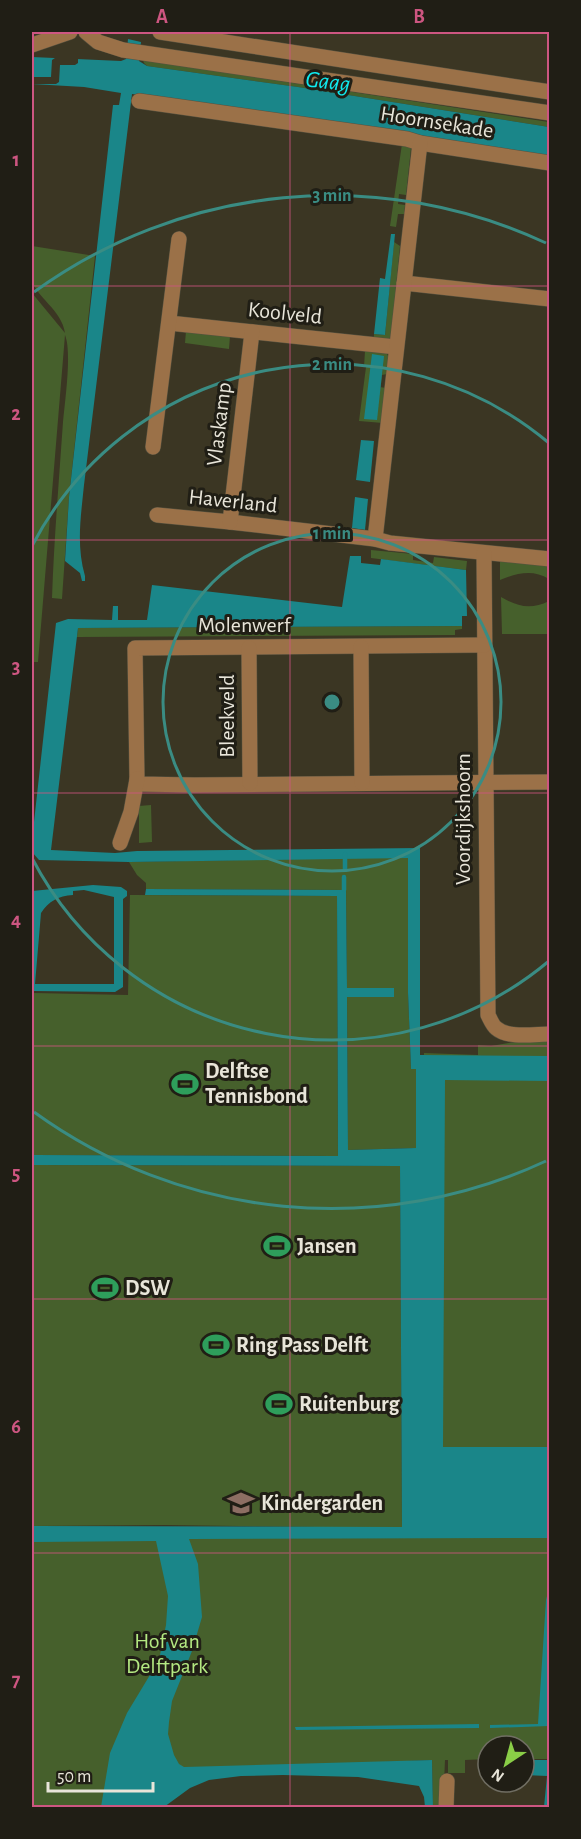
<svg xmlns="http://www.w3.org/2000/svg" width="581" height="1839" viewBox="0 0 581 1839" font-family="'Alegreya Sans',sans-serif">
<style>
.green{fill:#46602c}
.water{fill:#1a8689;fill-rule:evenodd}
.pier{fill:#3b3623}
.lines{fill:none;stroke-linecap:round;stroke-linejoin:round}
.stream{stroke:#1a8689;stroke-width:4.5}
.minor-casing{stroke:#575240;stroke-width:16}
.minor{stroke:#9b7148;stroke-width:15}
.grid{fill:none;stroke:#cd5681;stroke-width:1.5;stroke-opacity:0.55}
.ring{fill:none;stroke:#3a8c83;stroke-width:3}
.labels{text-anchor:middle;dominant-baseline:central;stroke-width:6;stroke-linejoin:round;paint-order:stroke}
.street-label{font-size:22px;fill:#e8e5d9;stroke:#201e15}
.poi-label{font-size:22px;font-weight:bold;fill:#e8e5d9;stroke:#201e15;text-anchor:start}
.park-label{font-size:22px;fill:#b4e982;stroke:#201e15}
.water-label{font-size:24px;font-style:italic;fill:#10e9ee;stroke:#201e15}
.centre{fill:#3a8c83;stroke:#201e15;stroke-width:3}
.ring-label{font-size:18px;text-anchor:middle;font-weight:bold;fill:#3a8c83;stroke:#201e15;stroke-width:6;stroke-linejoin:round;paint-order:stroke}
.neatline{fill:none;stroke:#cd5681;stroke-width:2}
.grid-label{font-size:20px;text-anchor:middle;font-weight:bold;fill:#cd5681}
</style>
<rect width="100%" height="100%" fill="#3b3623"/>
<g class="green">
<polygon points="143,60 549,122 549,127 298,87 147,66 144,63"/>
<polygon points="402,144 409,145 411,148 406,195 399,194 398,204 405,205 404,214 398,214 396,227 390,226"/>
<polygon points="394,242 400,246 391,337 388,339 374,337 374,334 385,335"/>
<path d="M32 246 95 256 69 497 62 599 52 598C54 539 59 480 63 422 65 400 72 352 65 335L38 662H32V293L65 333C62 310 35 296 32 280 29 270 32 257 32 246Z"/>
<polygon points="186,331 230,336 229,349 185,343"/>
<polygon points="365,351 386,352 389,358 387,374 382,375 384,356 377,420 380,387 386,388 383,423 359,421 366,367 364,367"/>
<polygon points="371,550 413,554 413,560 433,563 434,557 467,561 466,570 371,558"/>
<path d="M500 561 549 566V579C533 569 517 573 500 580Z"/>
<path d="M501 597C518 607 531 610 549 601V634H502Z"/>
<polygon points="462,626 462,629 455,630 455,635 77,637 78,628"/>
<polygon points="151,805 152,842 139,843 139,806"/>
<polygon points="408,857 408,993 411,1069 416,1069 417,1148 348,1150 347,996 394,997 394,988 347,988 346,890 146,889 146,883 137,875 129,862"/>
<polygon points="130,895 337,896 338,1156 32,1155 32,1012 34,993 128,995"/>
<polygon points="549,1041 549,1056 533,1056 550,1057 549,1759 524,1759 524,1746 488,1746 488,1759 465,1760 465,1773 448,1773 448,1760 445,1760 443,1807 433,1807 432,1760 168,1771 150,1807 32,1807 32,1536 420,1536 420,1204 424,1053 478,1055 478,1045 491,1046 515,1042"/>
<polygon points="32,1165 400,1166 402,1528 165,1525 32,1526"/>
</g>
<g class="water">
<path d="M128 39 141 42 139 61 147 66 298 87 549 127V156L132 94 84 485C81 516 76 545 85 576V581H82L80 573 65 561 69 497 113 105H119L121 93 84 87 32 84V57L121 61 126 59Z"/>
<polygon points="391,234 395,234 385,335 374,334 380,278 385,279"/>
<polygon points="372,354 384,356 377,420 364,419"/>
<polygon points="361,440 374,441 370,482 356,480"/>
<polygon points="355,497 368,499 365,530 352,528"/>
<polygon points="350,556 361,556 361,563 380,565 381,559 466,570 467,616 462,616 462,626 78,628 51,850 115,853 137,851 420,848 420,1055 549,1056 549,1081 445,1080 443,1447 549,1447 549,1538 189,1539 198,1564 202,1617 192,1651 172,1701 169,1722 168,1734 174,1755 179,1764 184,1767 432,1760 433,1807 425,1807 424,1797 419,1786 358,1777 283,1775 241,1776 209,1780 190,1788 164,1807 101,1807 110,1753 127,1713 159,1660 166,1625 168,1596 156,1541 32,1542 32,1526 402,1527 400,1166 32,1165 32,1155 338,1156 337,896 145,895 146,889 346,890 347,988 394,988 394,997 347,997 348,1150 416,1148 416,1069 411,1069 408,993 408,858 129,862 39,860 32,852 32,840 56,623 68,619 112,620 113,606 118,606 118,620 147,620 152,585 342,607"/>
<path d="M93 885 121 887 127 891V896L123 899V987L115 992 34 991 32 1012V891ZM84 890 114 897V984H35L41 913C49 901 58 896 73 895V891Z"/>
<polygon points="549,1588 549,1726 490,1728 490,1725 538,1724 546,1600"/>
<polygon points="479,1724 479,1728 296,1730 295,1727"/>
<polygon points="524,1760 549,1760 549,1807 544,1807 547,1776 524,1775"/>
</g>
<polygon class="pier" points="70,56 78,56 78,63 75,65 60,65 59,82 56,84 32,84 32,77 51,77 52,60 55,58 70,58"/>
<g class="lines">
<g class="stream">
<polyline points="345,869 345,854"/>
<polyline points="344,890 344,877"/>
</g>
<defs>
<g id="minor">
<polyline points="86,32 98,42 123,50 550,113"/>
<polyline points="160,32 550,92"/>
<polyline points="32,45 70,32"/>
<polyline points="139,101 407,139 420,143 550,163"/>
<polyline points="404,283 550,299"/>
<polyline points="169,323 396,347"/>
<polyline points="153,447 179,239"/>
<polyline points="157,515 230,522 375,539 390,543 550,559"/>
<polyline points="230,522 252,332"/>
<polyline points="375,539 420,143"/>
<path d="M484 553 488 1015C490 1019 493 1026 496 1028 508 1039 535 1034 550 1034"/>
<polyline points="484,645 135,648 137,779 139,784 194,785 550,782"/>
<polyline points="361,647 362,783"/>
<polyline points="249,648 250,783"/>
<polyline points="120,843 131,812 137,779"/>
<polyline points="446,1808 447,1781"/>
</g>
</defs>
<use href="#minor" class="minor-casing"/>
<use href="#minor" class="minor"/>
</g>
<path class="grid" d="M290 32V1808M32 286H550M32 540H550M32 793H550M32 1046H550M32 1299H550M32 1553H550"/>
<g class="ring">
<circle cx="332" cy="702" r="169"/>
<path d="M549 961A338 338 0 0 1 32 858M32 546A338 338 0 0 1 549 443"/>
<path d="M546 1161A507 507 0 0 1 34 1112M34 292A507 507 0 0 1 546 243"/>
</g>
<defs>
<symbol id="stadium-bare" viewBox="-9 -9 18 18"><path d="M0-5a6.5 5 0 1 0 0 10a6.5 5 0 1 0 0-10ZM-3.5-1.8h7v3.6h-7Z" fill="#2e9e5b" stroke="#201e15" stroke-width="2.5" paint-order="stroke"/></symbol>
<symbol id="school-bare" viewBox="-9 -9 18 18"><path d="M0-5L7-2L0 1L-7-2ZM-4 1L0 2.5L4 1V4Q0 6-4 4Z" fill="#8d6e63" stroke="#201e15" stroke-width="2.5" paint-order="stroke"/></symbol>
</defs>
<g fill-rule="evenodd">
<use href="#stadium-bare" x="166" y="1065" width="38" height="38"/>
<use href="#stadium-bare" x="258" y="1227" width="38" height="38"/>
<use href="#stadium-bare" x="86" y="1269" width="38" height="38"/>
<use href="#stadium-bare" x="197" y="1326" width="38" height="38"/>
<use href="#stadium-bare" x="260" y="1385" width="38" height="38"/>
<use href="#school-bare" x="222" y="1484" width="38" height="38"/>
</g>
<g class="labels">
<g class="street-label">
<text transform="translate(437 122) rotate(9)">Hoornsekade</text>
<text transform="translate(285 313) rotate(6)">Koolveld</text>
<text transform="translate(219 424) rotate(-83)">Vlaskamp</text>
<text transform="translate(233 501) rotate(6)">Haverland</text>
<text x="244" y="625">Molenwerf</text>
<text transform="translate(227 716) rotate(-90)">Bleekveld</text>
<text transform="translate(463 819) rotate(-90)">Voordijkshoorn</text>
</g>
<g class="poi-label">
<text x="205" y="1071">Delftse<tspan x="205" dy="25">Tennisbond</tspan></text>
<text x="297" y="1246">Jansen</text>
<text x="125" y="1288">DSW</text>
<text x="236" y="1345">Ring Pass Delft</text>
<text x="299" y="1404">Ruitenburg</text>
<text x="261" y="1503">Kindergarden</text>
</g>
<g class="park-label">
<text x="167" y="1641">Hof van<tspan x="167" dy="25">Delftpark</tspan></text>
</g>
<g class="water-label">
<text transform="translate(328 82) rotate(7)">Gaag</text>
</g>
</g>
<circle cx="332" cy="702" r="9" class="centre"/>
<g class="ring-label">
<text x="332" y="201">3 min</text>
<text x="332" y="370">2 min</text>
<text x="332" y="539">1 min</text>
</g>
<rect width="581" height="1839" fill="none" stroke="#201e15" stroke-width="66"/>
<g transform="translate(506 1764) rotate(216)"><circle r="28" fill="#201e15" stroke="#706e63" stroke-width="1.5"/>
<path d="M0-4.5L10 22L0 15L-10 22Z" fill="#8ace47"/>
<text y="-9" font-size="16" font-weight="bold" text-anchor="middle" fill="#e8e5d9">N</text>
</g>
<path d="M48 1782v9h105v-9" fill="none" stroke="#e8e5d9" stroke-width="3"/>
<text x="57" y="1782" font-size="18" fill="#e8e5d9" stroke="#201e15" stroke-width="4.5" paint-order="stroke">50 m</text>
<rect x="33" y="33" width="515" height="1773" class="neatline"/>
<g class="grid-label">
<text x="162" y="23">A</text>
<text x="419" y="23">B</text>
<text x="16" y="166">1</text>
<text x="16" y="420">2</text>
<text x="16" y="673">3</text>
<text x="16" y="926">4</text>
<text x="16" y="1180">5</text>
<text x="16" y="1433">6</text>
<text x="16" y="1686">7</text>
</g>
</svg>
